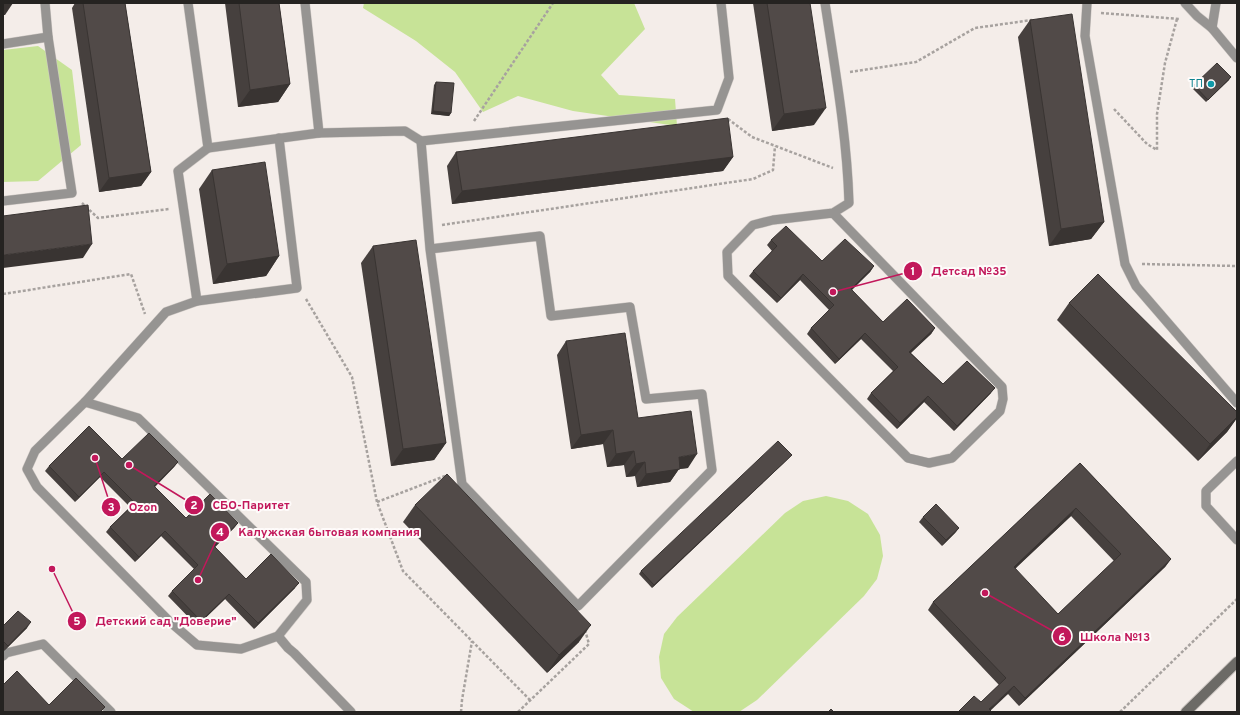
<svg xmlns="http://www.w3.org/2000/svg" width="1240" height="715" viewBox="0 0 1240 715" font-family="Overpass,sans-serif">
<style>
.green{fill:#c7e397}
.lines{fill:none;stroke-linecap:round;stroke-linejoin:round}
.service-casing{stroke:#cfc9c5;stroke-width:10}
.secondary-casing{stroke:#cfc9c5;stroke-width:12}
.path{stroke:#a7a29f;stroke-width:2.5;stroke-dasharray:3 2;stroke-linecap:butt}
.service{stroke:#969492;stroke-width:9}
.secondary{stroke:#6c6a66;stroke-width:10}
.wall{fill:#46403e;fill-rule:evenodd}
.shaded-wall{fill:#393432}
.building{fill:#514a48;stroke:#393432;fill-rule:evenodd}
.culture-dot{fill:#0f9aa8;stroke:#fefbfa;stroke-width:1.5}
.labels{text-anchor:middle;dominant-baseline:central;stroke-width:4;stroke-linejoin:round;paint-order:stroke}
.culture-label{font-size:11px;fill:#0d838f;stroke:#fefbfa;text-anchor:end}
.leader{fill:none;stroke:#c2185b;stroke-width:1.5}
.callout-dot{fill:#c2185b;stroke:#fefbfa;stroke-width:1.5}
.mark-label{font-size:12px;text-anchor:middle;font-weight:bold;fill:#fff}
.callout-label{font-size:12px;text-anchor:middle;font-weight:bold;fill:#c2185b;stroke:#fefbfa;stroke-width:4;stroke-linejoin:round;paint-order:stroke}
</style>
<rect width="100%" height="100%" fill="#f4ede9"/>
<g class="green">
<polygon points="364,3 634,3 645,29 601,75 619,95 675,99 677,126 573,111 518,96 483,112 455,72 416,41 363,8"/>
<polygon points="38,46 72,70 81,145 38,181 3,182 3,50"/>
<polygon points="826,496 848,501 868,514 880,535 883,556 877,579 864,596 757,700 739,712 694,712 674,699 661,678 659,657 664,634 677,617 785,513 803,501"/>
</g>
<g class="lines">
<defs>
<g id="service">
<polyline points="45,3 48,37"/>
<polyline points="305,3 319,133"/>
<path d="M825 3C835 69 847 136 849 203L833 213 773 220 753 225 727 252 728 276 908 458 929 463 952 458 1000 411 1003 399 1002 387 833 213"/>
<polyline points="1087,3 1085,36 1125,264 1136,286 1237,403"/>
<polyline points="1185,3 1197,16 1212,28 1237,58"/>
<polyline points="1212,28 1216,3"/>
<polyline points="3,44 48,37 72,193 3,201"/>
<polyline points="421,141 430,249 462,484 578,606 712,470 702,394 646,399 630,307 551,316 540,236 430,249"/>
<polyline points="208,148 319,133 405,131 421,141 717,110 729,78 721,3"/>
<polyline points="197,301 297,288 279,138"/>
<polygon points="85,402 138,418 306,582 307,600 278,636 241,649 197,645 169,621 37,487 27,469 35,451"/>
<polyline points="85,402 166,312 197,301 178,171 208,148 188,3"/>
<polyline points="1237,461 1206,491 1206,506 1237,540"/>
<polyline points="278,636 288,648 294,653 351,712"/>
<polyline points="3,656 6,653 43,644 111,712"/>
</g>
<polyline id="secondary" points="1186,712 1237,662"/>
</defs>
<use href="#service" class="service-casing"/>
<use href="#secondary" class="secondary-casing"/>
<g class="path">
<polyline points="1101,13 1180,19"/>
<polyline points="850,72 916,62 975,28 1032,20"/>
<polyline points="1114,109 1147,144 1157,150 1157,114 1165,63 1177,19"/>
<polyline points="728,119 752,137 833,168"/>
<polyline points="474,121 553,3"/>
<polyline points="82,203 98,218 169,209"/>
<polyline points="442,225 753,179 773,170 775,146"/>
<polyline points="1142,264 1237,266"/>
<polyline points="3,294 131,274 145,314"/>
<polyline points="306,299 352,377 377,502 403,571 530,700"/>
<polyline points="377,502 445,476"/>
<polyline points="461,712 462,700 472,641"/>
<polyline points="518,712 589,644 585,630"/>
<polyline points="1120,712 1237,599"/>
</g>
<use href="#service" class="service"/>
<use href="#secondary" class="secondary"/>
</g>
<g class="wall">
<polygon points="75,3 125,3 151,172 141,186 99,192 72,8"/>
<polygon points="225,3 279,3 290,84 278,102 238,107"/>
<polygon points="753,3 810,3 814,125 772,131"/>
<polygon points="1030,20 1104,222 1091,239 1049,246 1018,37"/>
<polygon points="1229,80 1206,102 1192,88 1194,85"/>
<polygon points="436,82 451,113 449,116 431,114 434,85"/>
<polygon points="456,152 733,157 723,171 452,204 447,166"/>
<polygon points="212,170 279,256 266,276 213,284 199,189"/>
<polygon points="771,240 822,261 874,266 870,272 851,290 883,322 935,328 931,334 911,353 943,384 991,393 954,431 924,402 897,429 867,399 871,393 893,371 861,339 835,364 807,334 811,328 829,310 800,280 777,303 749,276 753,271 772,251 767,245"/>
<polygon points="373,246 446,443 434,460 391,466 361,263"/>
<polygon points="1069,303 1237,412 1237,418 1227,432 1198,461 1057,320"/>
<polygon points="566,341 638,418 688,468 679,469 670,482 637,487 635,476 626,477 624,465 607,467 603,444 571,449 557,355"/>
<polygon points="790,457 652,588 639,574 641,571"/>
<polygon points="122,459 178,462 174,467 155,487 186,518 238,523 234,528 215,547 246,579 295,588 254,629 225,599 197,626 168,596 172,591 194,569 161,536 135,562 106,532 110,527 130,507 100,477 75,502 45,471 49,466"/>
<path d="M1080 463 1171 559 1165 567 1019 706 1008 694 981 702 999 685 928 610 933 602ZM1071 516 1114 561 1058 614 1015 569Z"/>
<polygon points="415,505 579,642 547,673 403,522"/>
<polygon points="923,517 959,528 955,533 942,546 919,522"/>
<polygon points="3,626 27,628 4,651 3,650"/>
</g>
<g class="shaded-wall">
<polygon points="3,3 13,3 5,15 3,15"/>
<polygon points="1231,77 1229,80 1206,102"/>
<polygon points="290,84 278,102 238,107 250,90"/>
<polygon points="826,108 814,125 772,131 784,114"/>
<polygon points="433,111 451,113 449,116 431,114"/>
<polygon points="733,157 723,171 452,204 462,191"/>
<polygon points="151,172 141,186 99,192 109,178"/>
<polygon points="1104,222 1091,239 1049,246 1061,229"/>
<polygon points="92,244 83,258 3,268 3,255"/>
<polygon points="279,256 266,276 213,284 227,264"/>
<polygon points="874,266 870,272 847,295 851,289"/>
<polygon points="803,274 800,280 777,303 781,298"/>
<polygon points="935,328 931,334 906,357 909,352"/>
<polygon points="865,333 861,339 835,364 839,359"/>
<polygon points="995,388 991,393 954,431 957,426"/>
<polygon points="928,396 924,402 897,429 900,423"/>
<polygon points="1237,417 1237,418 1227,432 1198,461 1210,444"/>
<polygon points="613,430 603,444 571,449 581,435"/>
<polygon points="446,443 434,460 391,466 403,449"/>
<polygon points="634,451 624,465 607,467 616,454"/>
<polygon points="697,454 688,468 679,469 670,482 637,487 646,474 679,457"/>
<polygon points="792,455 790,457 652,588 654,585"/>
<polygon points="178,462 174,467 150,491 154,486"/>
<polygon points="645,462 635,476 626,477 636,464"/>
<polygon points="104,472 100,477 75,502 79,497"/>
<polygon points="1076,508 1071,516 1008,575 1014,567"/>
<polygon points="238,523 234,528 210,552 214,546"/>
<polygon points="959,528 955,533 942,546 946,540"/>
<polygon points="165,531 161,536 135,562 139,557"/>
<polygon points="1171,559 1165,567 1019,706 1025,698"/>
<polygon points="299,583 295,588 254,629 258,623"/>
<polygon points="229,594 225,599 197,626 201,621"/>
<polygon points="31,622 27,628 4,651 8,646"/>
<polygon points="591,625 579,642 547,673 559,655"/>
<polygon points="1014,686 1008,694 989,712 989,709"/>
</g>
<g class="building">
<polygon points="83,3 125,3 151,172 109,178"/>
<polygon points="239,3 279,3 290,84 250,90"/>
<polygon points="767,3 810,3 826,108 784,114"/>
<polygon points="1072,14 1104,222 1061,229 1030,20"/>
<polygon points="1217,63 1231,77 1208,100 1194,85"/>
<polygon points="436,82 454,83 451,113 433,111"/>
<polygon points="728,118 733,157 462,191 456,152"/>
<polygon points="265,162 279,256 227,264 212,170"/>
<polygon points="88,205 92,244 3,255 3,216"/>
<polygon points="786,226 822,261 845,239 874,266 851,289 883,322 907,299 935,328 909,352 943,384 967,361 995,388 957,426 928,396 900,423 871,393 898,367 865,333 839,359 811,328 834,305 803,274 781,298 753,271 777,246 771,240"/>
<polygon points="416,240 446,443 403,449 373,246"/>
<polygon points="1098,274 1237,412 1237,417 1210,444 1069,303"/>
<polygon points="625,333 638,418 691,411 697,454 679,457 680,469 646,474 645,462 636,464 634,451 616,454 613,430 581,435 566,341"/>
<polygon points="89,426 122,459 149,433 178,462 154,486 186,518 210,494 238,523 214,546 246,579 271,554 299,583 258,623 229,594 201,621 172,591 198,565 165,531 139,557 110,527 135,503 104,472 79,497 49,466"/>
<polygon points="778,441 792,455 654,585 641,571"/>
<path d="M1080 463 1171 559 1025 698 1014 686 989 709 992 712H958L974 696 981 702 1006 678 933 602ZM1076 508 1121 554 1058 614 1014 567Z"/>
<polygon points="447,474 591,625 559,655 415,505"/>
<polygon points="936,504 959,528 946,540 923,517"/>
<polygon points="18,611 31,622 8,646 3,641 3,626"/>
<polygon points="17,671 49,705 76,678 105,707 100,712 3,712 3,685"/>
<polygon points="831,709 834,712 828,712"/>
</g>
<circle class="culture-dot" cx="1211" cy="84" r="4"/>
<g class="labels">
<g class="culture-label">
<text x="1203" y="84">ТП</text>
</g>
</g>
<path class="leader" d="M833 292L913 271M129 465L194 505M95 458L111 507M198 580L220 532M52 569L77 621M985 593L1062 636"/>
<g class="callout-dot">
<circle cx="833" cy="292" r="4"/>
<circle cx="129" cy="465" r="4"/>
<circle cx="95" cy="458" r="4"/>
<circle cx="198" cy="580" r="4"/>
<circle cx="52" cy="569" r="4"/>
<circle cx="985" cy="593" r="4"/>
<circle cx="913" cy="271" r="10"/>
<circle cx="194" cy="505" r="10"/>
<circle cx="111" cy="507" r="10"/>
<circle cx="220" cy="532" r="10"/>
<circle cx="77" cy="621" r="10"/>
<circle cx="1062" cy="636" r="10"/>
</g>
<g class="mark-label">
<text x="913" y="275">1</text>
<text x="194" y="509">2</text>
<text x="111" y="511">3</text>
<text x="220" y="536">4</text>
<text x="77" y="625">5</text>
<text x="1062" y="641">6</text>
</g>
<g class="callout-label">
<text x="969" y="275">Детсад №35</text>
<text x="251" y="509">СБО-Паритет</text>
<text x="143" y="511">Ozon</text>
<text x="329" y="536">Калужская бытовая компания</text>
<text x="166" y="625">Детский сад "Доверие"</text>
<text x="1115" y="641">Школа №13</text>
</g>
<rect width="1240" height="715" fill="none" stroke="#252321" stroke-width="8"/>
</svg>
